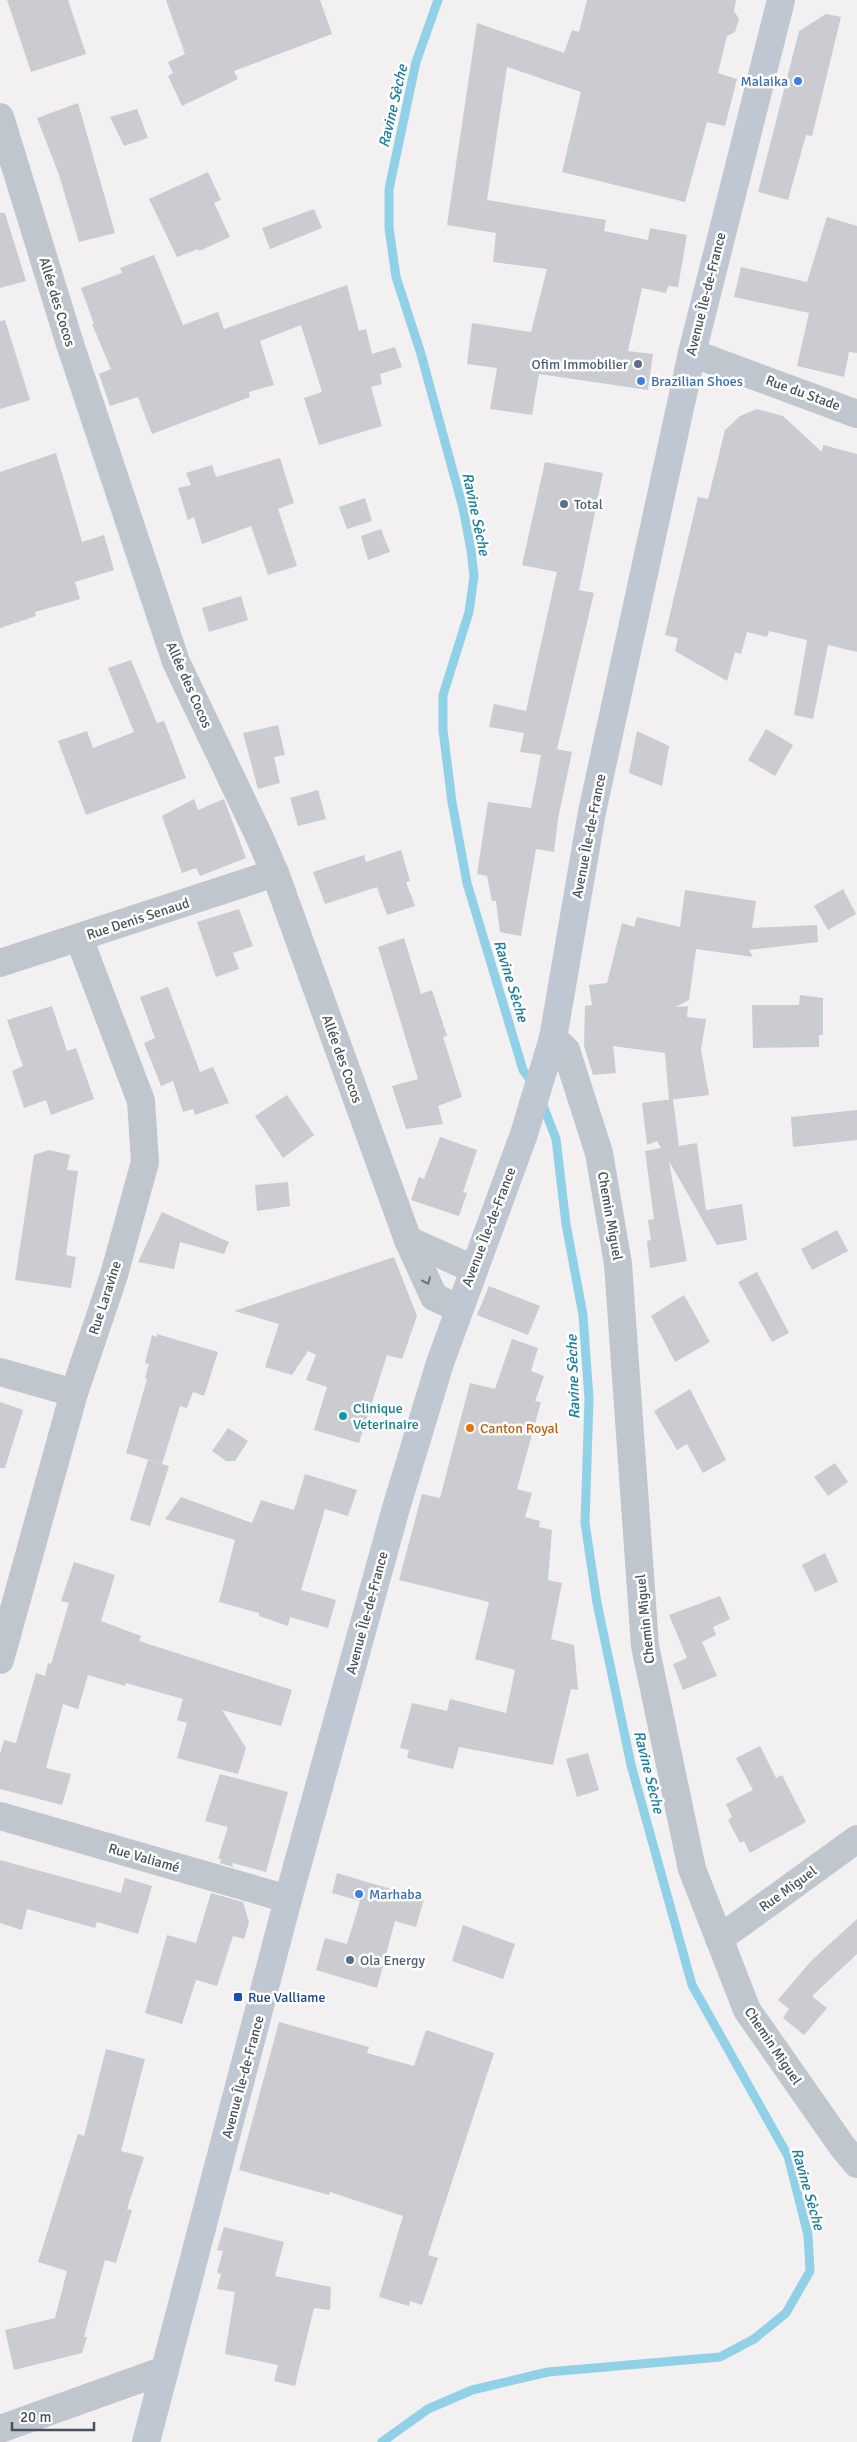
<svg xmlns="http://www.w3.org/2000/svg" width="857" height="2442" viewBox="0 0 857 2442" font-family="Signika,sans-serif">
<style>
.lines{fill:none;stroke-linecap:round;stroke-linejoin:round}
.stream{stroke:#91d1e7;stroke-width:9}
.building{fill:#caccd2}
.street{stroke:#bfc6ce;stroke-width:28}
.secondary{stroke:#bfc7d2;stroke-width:28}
.oneway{stroke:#6c757e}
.shop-dot{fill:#3f7fe0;stroke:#fff;stroke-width:2}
.service-dot{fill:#5c6f8a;stroke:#fff;stroke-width:2}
.culture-dot{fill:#0f9aa8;stroke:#fff;stroke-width:2}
.food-dot{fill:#e8710a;stroke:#fff;stroke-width:2}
.transit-dot{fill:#1a4fb4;stroke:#fff;stroke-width:2}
.labels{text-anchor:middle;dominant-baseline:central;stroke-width:5;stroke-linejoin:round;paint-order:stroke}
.shop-label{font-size:14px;fill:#366cbe;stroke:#fff;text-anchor:start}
.street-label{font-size:14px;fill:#49525c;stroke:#fff}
.service-label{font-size:14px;fill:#4e5e75;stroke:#fff;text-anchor:start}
.culture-label{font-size:14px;fill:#0d838f;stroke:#fff;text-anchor:start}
.food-label{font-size:14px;fill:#c56008;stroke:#fff;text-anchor:start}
.transit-label{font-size:14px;fill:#164399;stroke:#fff;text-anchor:start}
.water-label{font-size:15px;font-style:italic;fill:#157ea3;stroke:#fff}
</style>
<rect width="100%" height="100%" fill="#f2f0f0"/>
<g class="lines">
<g class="stream">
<polyline points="438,0 416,62 389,189 389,228 396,277 421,354 463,508 471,550 474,576 469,612 443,695 443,730 452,802 467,883 523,1070 533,1084"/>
<polyline points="382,2442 428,2409 472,2390 548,2372 720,2357 754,2339 786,2313 810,2271 808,2235 788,2156 692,1985 631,1765 597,1603 585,1523 589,1399 583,1315 566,1224 556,1139 541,1100"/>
</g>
</g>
<g class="building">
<polygon points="7,0 68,0 86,54 31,72"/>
<polygon points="166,0 320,0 332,34 234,71 238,79 182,106 168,76 173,73 168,62 185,54"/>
<polygon points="587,0 736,0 734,11 739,19 735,32 727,36 718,73 737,79 725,126 707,122 685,202 562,172 581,92 507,67 487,200 606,220 604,231 648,240 650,228 687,235 678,287 668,286 666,293 642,288 628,351 653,354 648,390 539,374 532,415 490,409 497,368 467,364 472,323 531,332 547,269 493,262 496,233 447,225 477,23 564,53 572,30 579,32"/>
<polygon points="826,14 841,17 812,136 806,135 788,200 758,192 799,31"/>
<polygon points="78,103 115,233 79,242 59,175 37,118"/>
<polygon points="137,109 148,138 124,146 110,117"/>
<polygon points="208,172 221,200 214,203 230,237 199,251 198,249 177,257 149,199"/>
<polygon points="314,209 322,228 270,249 262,228"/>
<polygon points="0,213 5,213 26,281 0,288"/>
<polygon points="827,217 857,226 857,353 849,352 844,377 797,366 809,313 734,297 741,267 807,282"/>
<polygon points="154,255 183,325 218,312 224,329 347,285 359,331 366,329 372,354 395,347 402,367 380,374 382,384 371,387 382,426 319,445 304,398 322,392 301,325 260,341 274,385 249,392 250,397 152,434 138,397 110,406 99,374 111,369 92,324 94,324 81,288 122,273 120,268"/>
<polygon points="5,320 30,400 0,409 0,321"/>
<polygon points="757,409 783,416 822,452 823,445 857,454 857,652 828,645 813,719 794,715 807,640 769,631 767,637 747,632 741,654 735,652 727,681 675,651 678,638 665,635 698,497 708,499 725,430 740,416"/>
<polygon points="56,453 82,542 104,535 114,570 75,582 80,599 35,612 36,616 0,628 0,472"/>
<polygon points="280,458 294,503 278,509 297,566 268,575 251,526 202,544 194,517 188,520 178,488 191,485 186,473 212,465 216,477"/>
<polygon points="545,462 603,473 579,590 594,593 557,749 572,752 558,819 554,852 536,849 521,936 500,932 496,901 492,901 487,876 477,874 488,802 531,808 541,755 520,752 524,733 489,727 494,704 526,711 557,572 522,565"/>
<polygon points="365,498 372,521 347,529 339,507"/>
<polygon points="381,529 390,552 368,560 361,536"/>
<polygon points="241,596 248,620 209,632 202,608"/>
<polygon points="131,660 157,723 164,721 186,778 86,815 58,741 87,731 93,748 134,732 108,668"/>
<polygon points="278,725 285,755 274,757 280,783 258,789 243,733"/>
<polygon points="766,729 793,745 775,776 748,760"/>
<polygon points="637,731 669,746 662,786 629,773"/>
<polygon points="318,790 326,819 298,826 290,798"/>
<polygon points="194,799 198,810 224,799 246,858 200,876 196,868 182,873 162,816"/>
<polygon points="401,850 410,881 406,882 415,906 387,915 377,887 325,904 313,872 364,855 366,862"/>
<polygon points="843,889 856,914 828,930 814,906"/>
<polygon points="685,890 756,901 752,928 817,925 818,942 749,950 753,957 696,949 689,1000 676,1007 688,1006 687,1017 706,1019 701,1050 709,1095 669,1100 665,1053 613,1046 616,1073 593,1075 584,1046 585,1006 592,1005 589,985 607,983 622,923 634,927 637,917 680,927"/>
<polygon points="239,909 253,946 233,953 239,969 216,977 197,922"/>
<polygon points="404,938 421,994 432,990 447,1036 443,1037 462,1097 438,1106 443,1124 406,1129 392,1086 418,1079 378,947"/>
<polygon points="168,987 200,1072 213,1067 229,1103 195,1115 193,1109 183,1112 173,1081 161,1086 144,1043 155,1038 140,997"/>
<polygon points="800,995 823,998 823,1035 819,1035 819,1047 753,1048 752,1005 799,1005"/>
<polygon points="52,1006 67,1051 76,1048 94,1099 51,1115 46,1100 24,1108 12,1071 23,1066 7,1020"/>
<polygon points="287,1095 314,1135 283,1158 255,1116"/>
<polygon points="673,1099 679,1146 697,1143 706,1210 742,1204 747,1240 717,1245 669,1161 687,1261 650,1268 647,1241 651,1240 648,1220 654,1219 645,1151 661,1148 657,1141 647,1145 642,1103"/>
<polygon points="857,1110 857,1140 793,1147 791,1117"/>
<polygon points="440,1137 477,1150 463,1192 467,1193 459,1216 411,1200 419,1177 424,1179"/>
<polygon points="49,1150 70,1155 67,1170 78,1171 66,1255 76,1257 71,1288 15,1280 34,1155"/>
<polygon points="288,1182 290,1206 257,1211 255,1185"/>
<polygon points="162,1212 229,1242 224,1254 180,1242 174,1269 138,1262"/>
<polygon points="837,1230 848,1251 812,1270 801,1249"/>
<polygon points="394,1257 417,1316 402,1359 387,1355 359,1443 314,1430 327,1387 306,1380 316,1355 308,1351 292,1375 265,1367 279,1324 234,1311"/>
<polygon points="757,1272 789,1333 772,1342 738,1282"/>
<polygon points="489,1286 540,1306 528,1335 477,1315"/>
<polygon points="684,1295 710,1342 675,1362 651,1316"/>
<polygon points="157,1334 218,1352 204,1396 193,1392 187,1408 180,1406 162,1464 126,1453 147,1379 145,1378 149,1364 145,1363 152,1335 157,1337"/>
<polygon points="512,1339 538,1348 531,1371 544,1376 535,1401 541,1402 517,1489 532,1493 525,1517 540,1521 539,1527 552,1530 548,1580 562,1583 551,1639 574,1645 578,1690 571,1689 553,1765 459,1747 453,1769 407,1758 409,1750 400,1748 412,1703 447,1711 450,1699 506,1713 515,1670 475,1659 489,1602 399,1580 422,1494 440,1498 470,1383 495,1389"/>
<polygon points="690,1389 726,1460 703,1473 687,1444 677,1450 654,1411"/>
<polygon points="0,1402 23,1410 5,1468 0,1468"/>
<polygon points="228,1428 248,1441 235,1461 226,1461 212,1451"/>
<polygon points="148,1460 169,1466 150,1526 130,1520"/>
<polygon points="835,1463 848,1482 828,1496 814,1477"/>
<polygon points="305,1474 357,1490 348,1516 325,1509 301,1590 336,1600 328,1628 290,1617 288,1626 259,1616 259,1613 219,1602 235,1540 165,1519 181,1497 252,1523 261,1500 294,1510"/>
<polygon points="825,1553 838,1582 815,1592 802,1565"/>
<polygon points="74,1562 115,1575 101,1621 141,1636 139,1641 292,1690 281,1726 222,1710 246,1748 238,1774 177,1758 187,1723 177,1720 183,1699 126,1683 125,1686 88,1675 78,1709 63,1704 46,1768 71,1774 62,1805 0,1789 0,1754 4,1740 16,1743 36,1673 45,1676 48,1663 51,1664 69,1603 61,1601"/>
<polygon points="720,1596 730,1619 713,1627 716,1635 702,1642 717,1676 683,1690 673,1664 687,1658 669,1615"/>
<polygon points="760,1746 776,1778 782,1775 806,1822 750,1853 744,1841 740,1843 728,1820 732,1817 726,1804 753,1790 736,1758"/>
<polygon points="588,1753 599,1790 577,1797 566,1759"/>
<polygon points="220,1774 288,1792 266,1872 232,1863 233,1867 220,1863 221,1859 218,1859 228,1827 205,1821"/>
<polygon points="0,1860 121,1893 125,1878 152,1886 138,1934 97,1922 95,1928 27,1909 22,1930 0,1923"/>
<polygon points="337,1873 424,1899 416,1927 395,1921 377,1988 316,1970 325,1938 347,1944 360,1901 332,1893"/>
<polygon points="211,1893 243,1902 249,1922 244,1939 233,1936 217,1986 196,1980 182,2024 145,2013 167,1935 196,1943"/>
<polygon points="857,1919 857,1954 812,1996 827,2008 804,2035 783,2018 789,2009 778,2000 811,1961"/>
<polygon points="463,1925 515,1944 503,1979 452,1961"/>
<polygon points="279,2022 369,2047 367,2053 414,2066 426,2030 494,2053 428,2255 438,2258 422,2305 410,2301 409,2306 379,2297 403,2216 330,2192 329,2195 239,2170"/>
<polygon points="106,2049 145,2059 121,2151 144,2157 127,2209 132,2210 116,2263 105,2260 84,2337 87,2337 82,2353 14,2370 5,2330 55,2318 67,2271 38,2262 78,2134 84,2136"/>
<polygon points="224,2227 284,2242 275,2276 331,2287 330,2310 314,2308 295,2386 274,2381 278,2365 225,2354 235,2292 217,2289 221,2274 217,2273 223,2251 217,2250"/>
</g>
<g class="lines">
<g class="street">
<polyline points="0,117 70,344 176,662 259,836 275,873 408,1240 434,1297 458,1308"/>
<polyline points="692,353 857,414"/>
<polyline points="0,963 275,873"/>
<polyline points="553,1038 566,1050 599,1153 618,1264 645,1646 692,1869 747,2010 842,2146 857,2164"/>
<polyline points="408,1240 473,1269"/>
<polyline points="0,1372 74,1393"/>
<polyline points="0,1660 74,1393 114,1275 145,1162 141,1101 79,938"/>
<polyline points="0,1816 288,1899"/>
<polyline points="719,1939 857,1839"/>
<polyline points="0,2429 165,2370"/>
</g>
<polyline class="secondary" points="146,2442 288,1899 396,1508 440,1363 524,1134 553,1038 592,812 692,353 781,0"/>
</g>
<defs><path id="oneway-chevron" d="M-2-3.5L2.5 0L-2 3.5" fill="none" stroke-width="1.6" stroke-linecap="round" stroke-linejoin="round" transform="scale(1.25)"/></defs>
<use class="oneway" href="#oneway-chevron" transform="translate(427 1281) rotate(66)"/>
<g class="shop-dot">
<circle cx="798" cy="81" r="5"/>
<circle cx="641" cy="381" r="5"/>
<circle cx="359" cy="1894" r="5"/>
</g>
<g class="service-dot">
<circle cx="638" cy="364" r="5"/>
<circle cx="564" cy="504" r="5"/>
<circle cx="350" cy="1960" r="5"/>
</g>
<circle class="culture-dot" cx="343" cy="1416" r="5"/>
<circle class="food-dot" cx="470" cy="1428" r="5"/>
<rect class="transit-dot" x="233" y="1992" width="10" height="10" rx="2.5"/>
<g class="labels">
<g class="shop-label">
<text x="788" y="81" text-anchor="end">Malaika</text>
<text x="651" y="381">Brazilian Shoes</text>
<text x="369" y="1894">Marhaba</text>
</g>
<g class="street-label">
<text transform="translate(706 294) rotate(-76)">Avenue Île-de-France</text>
<text transform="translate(57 302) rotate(73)">Allée des Cocos</text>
<text transform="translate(803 393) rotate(20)">Rue du Stade</text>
<text transform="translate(189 685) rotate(66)">Allée des Cocos</text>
<text transform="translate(589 836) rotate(-79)">Avenue Île-de-France</text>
<text transform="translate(138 919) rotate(-18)">Rue Denis Senaud</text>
<text transform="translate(342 1059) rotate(70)">Allée des Cocos</text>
<text transform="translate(610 1216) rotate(80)">Chemin Miguel</text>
<text transform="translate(489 1227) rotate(-69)">Avenue Île-de-France</text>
<text transform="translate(105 1298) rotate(-72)">Rue Laravine</text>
<text transform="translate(367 1613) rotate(-75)">Avenue Île-de-France</text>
<text transform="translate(645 1619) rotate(-96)">Chemin Miguel</text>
<text transform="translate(144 1858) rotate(16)">Rue Valiamé</text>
<text transform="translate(788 1889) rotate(-36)">Rue Miguel</text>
<text transform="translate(773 2046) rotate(56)">Chemin Miguel</text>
<text transform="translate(243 2077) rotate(-75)">Avenue Île-de-France</text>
</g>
<g class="service-label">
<text x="628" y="364" text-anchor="end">Ofim Immobilier</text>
<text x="574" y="504">Total</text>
<text x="360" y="1960">Ola Energy</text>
</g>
<g class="culture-label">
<text x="353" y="1408">Clinique<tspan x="353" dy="16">Veterinaire</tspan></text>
</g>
<g class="food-label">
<text x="480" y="1428">Canton Royal</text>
</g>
<g class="transit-label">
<text x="248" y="1997">Rue Valliame</text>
</g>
<g class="water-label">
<text transform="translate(393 106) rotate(-77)">Ravine Sèche</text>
<text transform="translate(476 514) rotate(78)">Ravine Sèche</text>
<text transform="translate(511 981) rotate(73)">Ravine Sèche</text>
<text transform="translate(573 1377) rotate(-92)">Ravine Sèche</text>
<text transform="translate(649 1772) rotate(76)">Ravine Sèche</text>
<text transform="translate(808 2189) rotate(74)">Ravine Sèche</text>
</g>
</g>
<path d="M12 2422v8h82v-8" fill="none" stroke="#49525c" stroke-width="2.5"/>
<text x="20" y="2422" font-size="15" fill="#49525c" stroke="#ffffff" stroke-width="4" paint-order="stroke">20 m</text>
</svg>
